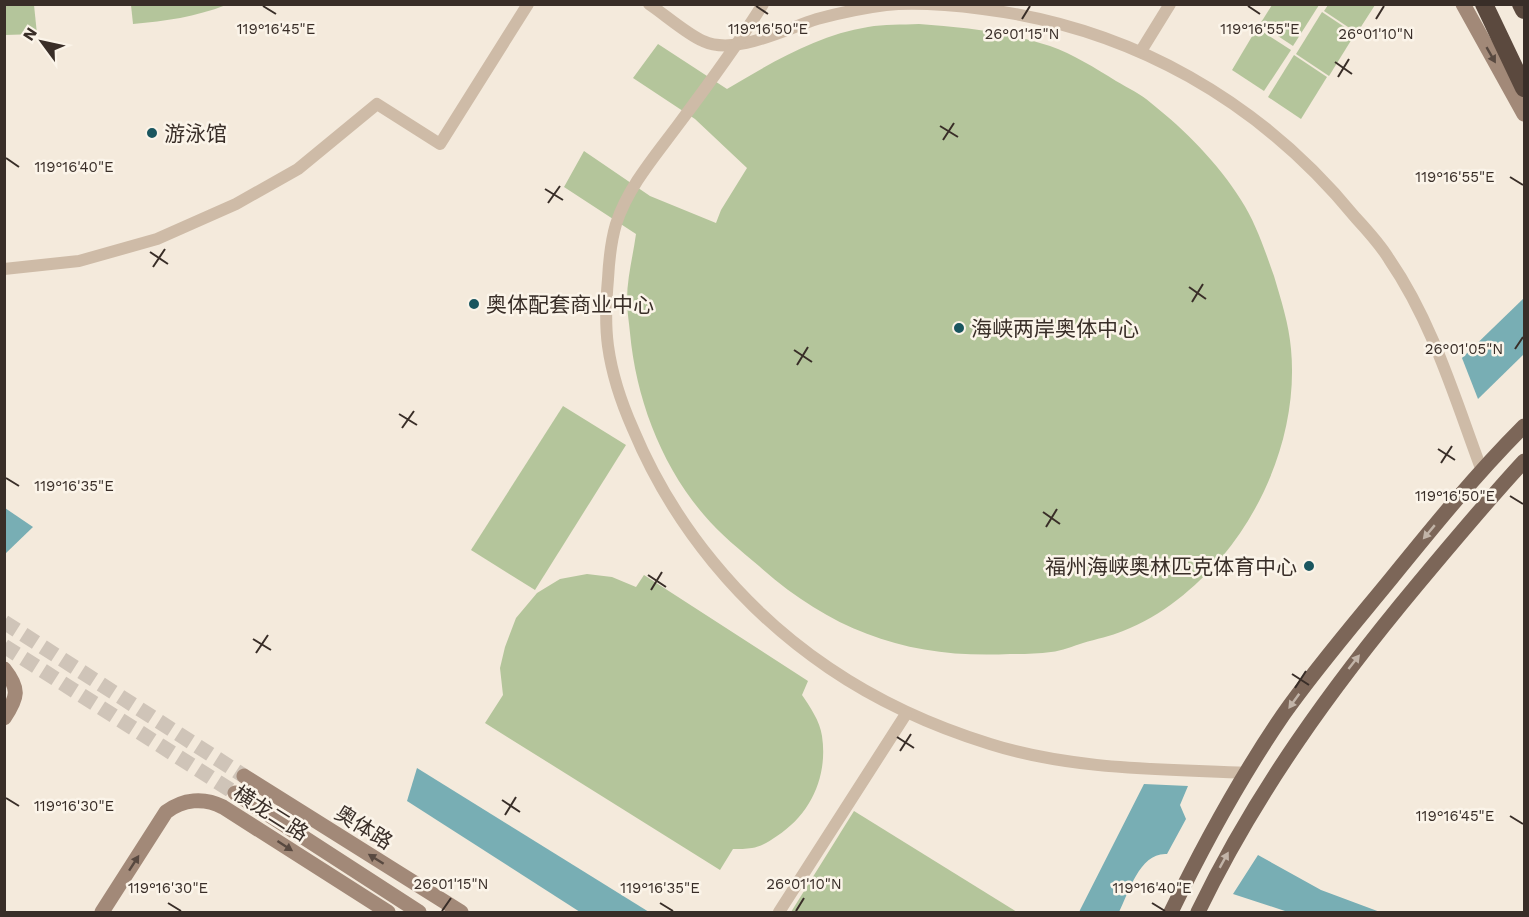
<svg xmlns="http://www.w3.org/2000/svg" width="1529" height="917" viewBox="0 0 1529 917" font-family="'Work Sans','Noto Sans SC',sans-serif">
<style>
.green{fill:#b4c59b}
.water{fill:#78aeb4}
.lines{fill:none;stroke-linecap:round;stroke-linejoin:round}
.secondary-tunnel{stroke:#cfc4b8;stroke-width:15;stroke-dasharray:15 8;stroke-linecap:butt}
.street{stroke:#cebba7;stroke-width:12}
.secondary{stroke:#a28978;stroke-width:15}
.primary{stroke:#7c6658;stroke-width:15}
.highway{stroke:#5b493e;stroke-width:18}
.oneway{fill:#584940}
.oneway2{fill:#c2b4a8}
.ticks{fill:none;stroke:#392e28;stroke-width:2}
.poi-dot{fill:#1a565f;stroke:#fbf4e9;stroke-width:2}
.labels{text-anchor:middle;dominant-baseline:central;stroke-width:5;stroke-linejoin:round;paint-order:stroke}
.poi-label{font-size:21px;fill:#392e28;stroke:#fbf4e9;text-anchor:start}
.street-label{font-size:21px;fill:#392e28;stroke:#fbf4e9}
.ticks-label{font-size:15px;text-anchor:middle;fill:#392e28;stroke:#fbf4e9;stroke-width:5;stroke-linejoin:round;paint-order:stroke}
</style>
<rect width="100%" height="100%" fill="#f4eadc"/>
<g class="green">
<polygon points="4,5 34,5 37,34 5,35"/>
<path d="M131 5V4L226 5C195 17 166 21 133 24Z"/>
<polygon points="1272,5 1319,4 1319,5 1293,46 1260,24"/>
<polygon points="1328,5 1328,4 1375,5 1357,33 1324,11"/>
<polygon points="1322,12 1355,34 1329,76 1296,54"/>
<path d="M919 24C962 27 1008 32 1050 46 1073 54 1095 68 1116 81 1128 88 1141 94 1151 103 1185 130 1218 163 1241 200 1256 223 1265 251 1274 276 1281 300 1289 324 1291 349 1298 423 1269 501 1222 557 1195 588 1162 616 1123 631 1111 636 1096 639 1083 643 1073 646 1062 651 1051 652 1038 654 1023 654 1010 654 910 659 833 632 759 566 740 550 720 534 704 515 661 465 636 398 630 333 629 322 627 311 627 300 627 278 633 256 636 234L564 187 584 151 650 196 716 223 721 210 747 168 695 119 633 78 658 44 727 89C771 63 817 35 868 27 884 24 902 25 919 24Z"/>
<polygon points="1257,28 1291,50 1264,91 1232,70"/>
<polygon points="1294,55 1327,77 1301,119 1268,97"/>
<polygon points="563,406 626,445 535,590 471,550"/>
<path d="M587 574 612 577 636 587 644 575 808 681 802 695C810 707 820 721 822 736 828 776 811 814 777 836 770 841 760 847 752 848 746 849 739 849 733 849L720 870 485 723 503 695 500 668 505 647 516 618 537 593 560 579Z"/>
<polygon points="854,811 1017,912 791,912"/>
</g>
<g class="water">
<polygon points="1524,298 1524,354 1478,399 1462,358"/>
<polygon points="5,508 33,527 5,554"/>
<polygon points="417,768 649,912 580,912 407,801"/>
<path d="M1144 784 1188 786 1180 805 1186 819 1167 854C1140 852 1129 892 1119 912H1079Z"/>
<polygon points="1258,855 1321,890 1380,912 1288,912 1233,894"/>
</g>
<g class="lines">
<g class="secondary-tunnel">
<polyline points="4,622 244,776"/>
<polyline points="4,646 235,793"/>
</g>
<g class="street">
<path d="M649 4C664 14 688 35 703 41 735 56 785 29 817 19 839 13 862 8 886 5 917 2 951 5 983 9 1132 28 1260 101 1355 217 1367 230 1380 244 1389 259 1433 323 1455 399 1482 471"/>
<path d="M763 4C737 46 708 85 678 125 655 156 628 187 616 224 611 241 609 260 608 279 606 301 605 324 608 346 612 375 621 402 633 429 673 525 742 609 829 668 879 702 932 726 990 744 1072 770 1160 769 1246 773"/>
<polyline points="1141,51 1170,4"/>
<polyline points="4,269 79,261 157,239 236,204 298,169 377,104 440,144 528,4"/>
<polyline points="779,912 906,714"/>
</g>
<g class="secondary">
<polyline points="1463,4 1524,114"/>
<path d="M4 669C20 689 18 697 4 718"/>
<polyline points="244,776 461,912"/>
<polyline points="235,793 419,912"/>
<path d="M102 912 166 812C183 799 204 797 223 807L388 912"/>
</g>
<g class="primary">
<path d="M1171 912C1204 844 1240 778 1283 715 1316 668 1354 624 1390 580 1433 527 1476 474 1524 426"/>
<path d="M1198 912C1256 792 1332 687 1417 585 1452 543 1487 501 1524 461"/>
</g>
<g class="highway">
<polyline points="1484,4 1524,88"/>
<polyline points="1521,4 1524,10"/>
</g>
</g>
<defs><path id="oneway-solid" d="M-6-.8H1V-3.2L6.5 0L1 3.2V.8H-6Z" transform="scale(1.5)"/></defs>
<g class="oneway">
<use href="#oneway-solid" transform="translate(1491 55) rotate(60)"/>
<use href="#oneway-solid" transform="translate(285 846) rotate(33)"/>
<use href="#oneway-solid" transform="translate(376 859) rotate(-148)"/>
<use href="#oneway-solid" transform="translate(134 863) rotate(-57)"/>
</g>
<g class="oneway2">
<use href="#oneway-solid" transform="translate(1429 532) rotate(130)"/>
<use href="#oneway-solid" transform="translate(1354 662) rotate(-52)"/>
<use href="#oneway-solid" transform="translate(1294 701) rotate(126)"/>
<use href="#oneway-solid" transform="translate(1224 860) rotate(-61)"/>
</g>
<path class="ticks" d="M263 6 276 14M756 6 768 14M1248 6 1260 14M1022 19 1030 6M1376 19 1384 6M1335 62 1352 74M1338 77 1349 59M940 126 958 137M943 140 954 123M6 158 19 167M1510 177 1523 185M545 189 563 200M548 203 560 186M150 252 168 264M153 267 165 249M1189 287 1206 299M1192 302 1203 284M1515 349 1523 337M794 350 812 362M797 365 808 347M399 414 417 425M402 428 414 411M1438 449 1455 460M1441 463 1452 446M6 478 19 486M1510 496 1523 504M1043 512 1060 524M1046 527 1057 509M648 575 666 587M651 590 662 572M253 639 271 650M256 653 268 635M1292 674 1309 685M1295 688 1306 671M897 737 914 748M900 751 911 734M6 798 19 806M502 800 520 812M505 815 516 797M1510 816 1523 824M168 903 181 911M660 903 673 911M1152 903 1165 911M442 911 451 898M796 911 804 898"/>
<g class="poi-dot">
<circle cx="152" cy="133" r="6"/>
<circle cx="474" cy="304" r="6"/>
<circle cx="959" cy="328" r="6"/>
<circle cx="1309" cy="566" r="6"/>
</g>
<g class="labels">
<g class="poi-label">
<text x="164" y="133">游泳馆</text>
<text x="486" y="304">奥体配套商业中心</text>
<text x="971" y="328">海峡两岸奥体中心</text>
<text x="1297" y="566" text-anchor="end">福州海峡奥林匹克体育中心</text>
</g>
<g class="street-label">
<text transform="translate(271 813) rotate(32)">横龙二路</text>
<text transform="translate(364 827) rotate(32)">奥体路</text>
</g>
</g>
<g class="ticks-label">
<text x="276" y="34">119°16'45"E</text>
<text x="768" y="34">119°16'50"E</text>
<text x="1260" y="34">119°16'55"E</text>
<text x="1022" y="39">26°01'15"N</text>
<text x="1376" y="39">26°01'10"N</text>
<text x="74" y="172">119°16'40"E</text>
<text x="1455" y="182">119°16'55"E</text>
<text x="1464" y="354">26°01'05"N</text>
<text x="74" y="491">119°16'35"E</text>
<text x="1455" y="501">119°16'50"E</text>
<text x="74" y="811">119°16'30"E</text>
<text x="1455" y="821">119°16'45"E</text>
<text x="451" y="889">26°01'15"N</text>
<text x="804" y="889">26°01'10"N</text>
<text x="168" y="893">119°16'30"E</text>
<text x="660" y="893">119°16'35"E</text>
<text x="1152" y="893">119°16'40"E</text>
</g>
<rect width="1529" height="917" fill="none" stroke="#392e28" stroke-width="12"/>
<g transform="translate(42 42) rotate(303)" stroke="#fbf4e9" stroke-width="4.5" paint-order="stroke">
<path d="M0-4.5L10 22L0 15L-10 22Z" fill="#392e28"/>
<text y="-9" font-size="16" font-weight="bold" text-anchor="middle" fill="#392e28">N</text>
</g>
</svg>
